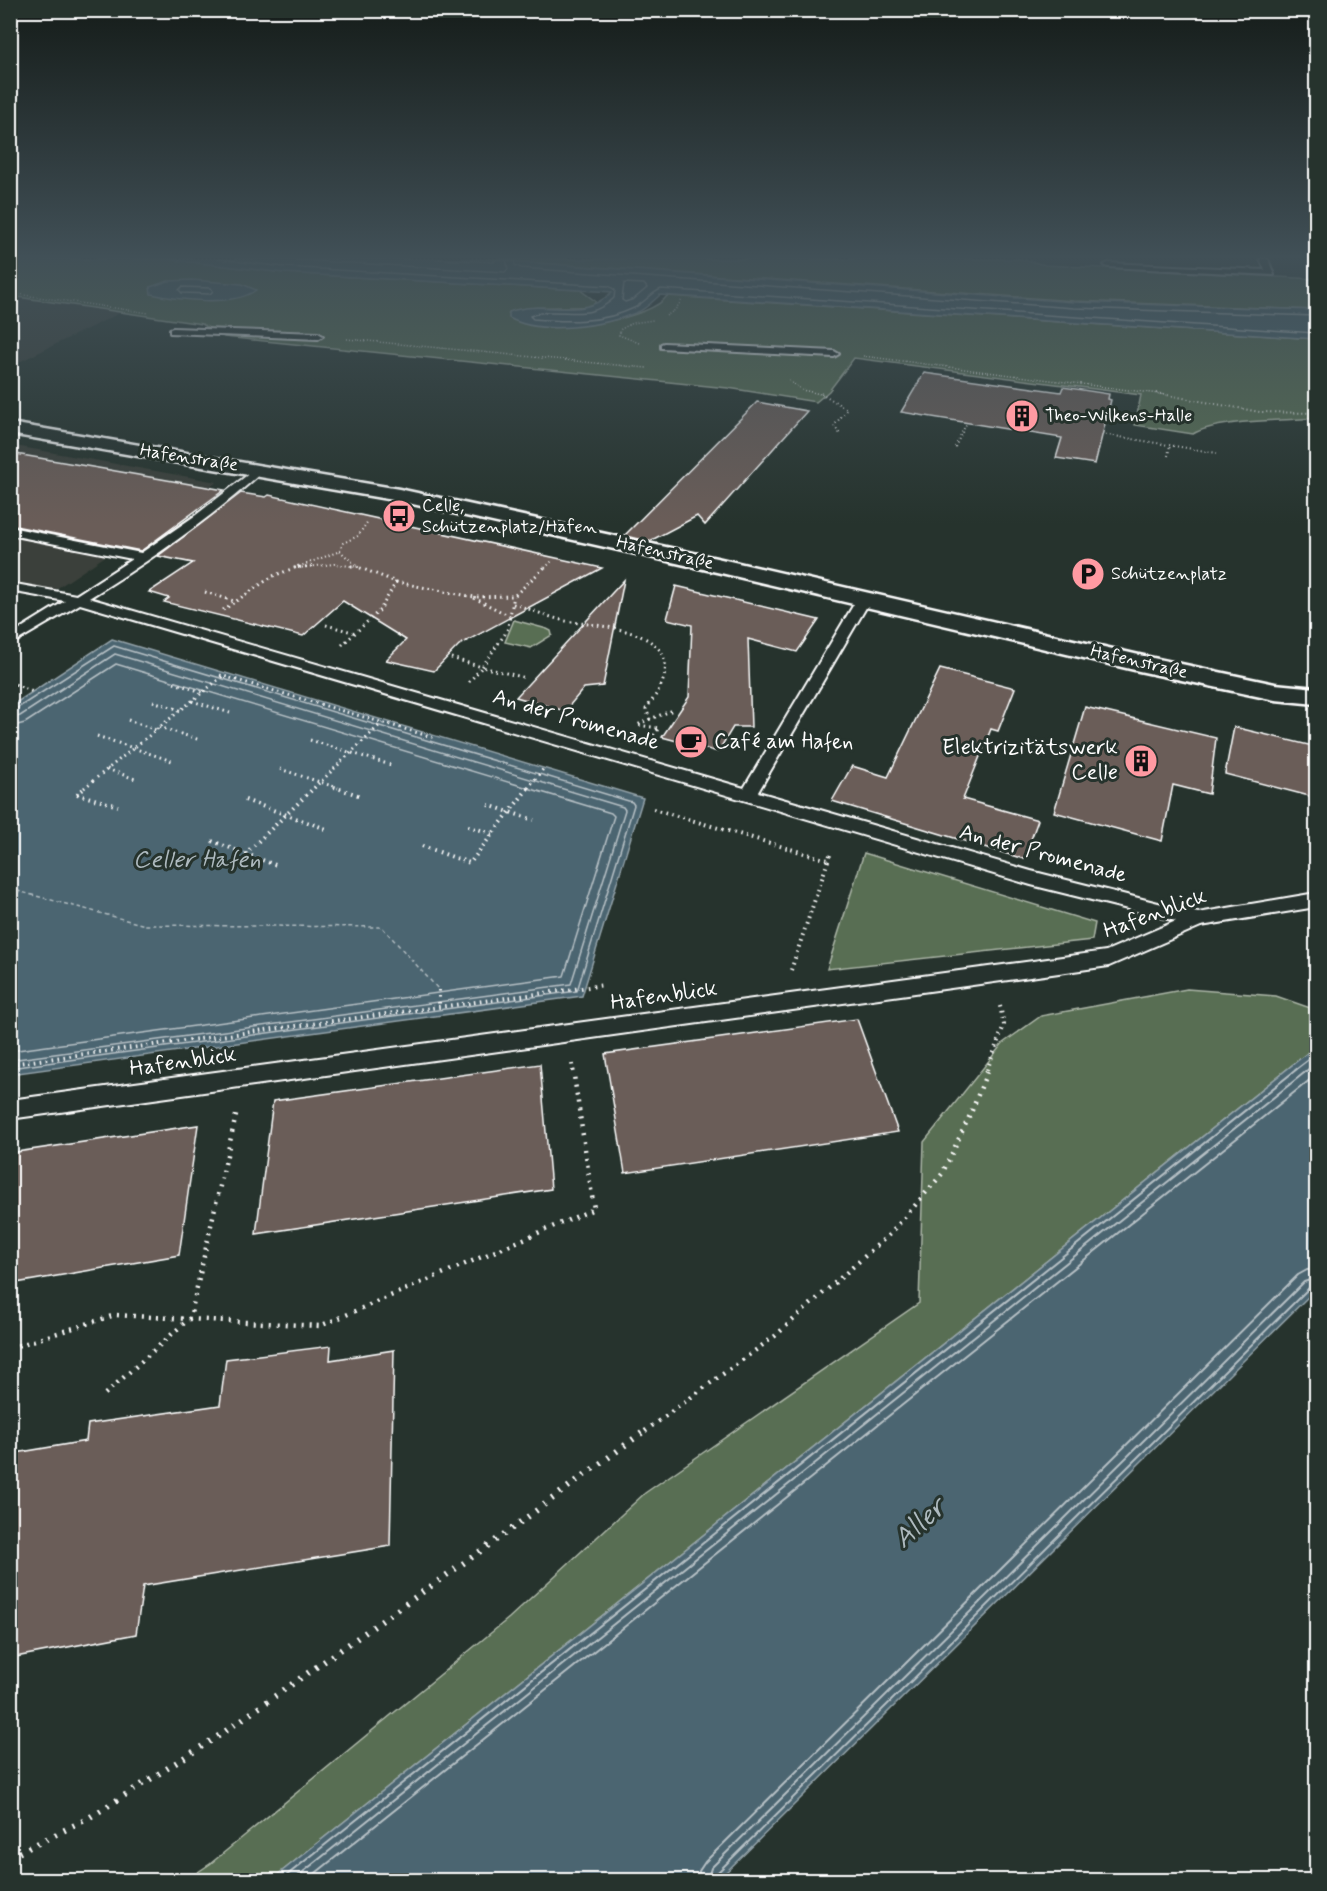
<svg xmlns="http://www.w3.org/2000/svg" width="1327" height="1891" viewBox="0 0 1327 1891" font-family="Mynerve,sans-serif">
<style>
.built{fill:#3a403a}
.green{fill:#586e52;stroke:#acb6a8;stroke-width:1.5}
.water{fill:#4c6571;stroke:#94a3aa;stroke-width:1.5}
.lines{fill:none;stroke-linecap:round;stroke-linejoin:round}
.shore-far1{stroke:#b7c1c6;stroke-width:1.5}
.shore{stroke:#b7c1c6;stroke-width:2}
.ferry{stroke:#aebabf;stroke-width:1.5;stroke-dasharray:4 3;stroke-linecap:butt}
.building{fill:#6a5d58;stroke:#fff;stroke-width:1.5}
.service-casing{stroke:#fff;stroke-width:4}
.tertiary-casing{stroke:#fff;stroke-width:5}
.path-far5{stroke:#fff;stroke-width:1.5;stroke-dasharray:1 2;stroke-linecap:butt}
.path-far4{stroke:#fff;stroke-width:2;stroke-dasharray:1 3;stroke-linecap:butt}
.path-far3{stroke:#fff;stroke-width:3;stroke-dasharray:1.5 4;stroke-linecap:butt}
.path-far2{stroke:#fff;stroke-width:4;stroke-dasharray:1.5 4.5;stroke-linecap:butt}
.path-far1{stroke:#fff;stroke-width:4.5;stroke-dasharray:2 6;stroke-linecap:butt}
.path{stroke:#fff;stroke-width:6;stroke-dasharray:2 8;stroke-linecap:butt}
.service{fill:#26332d;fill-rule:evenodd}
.tertiary{fill:#26332d;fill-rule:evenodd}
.labels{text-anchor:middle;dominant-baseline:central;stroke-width:6;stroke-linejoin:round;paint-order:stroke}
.far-poi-label{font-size:18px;fill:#fff;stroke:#26332d;text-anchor:start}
.far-street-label{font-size:18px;fill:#fff;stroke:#26332d}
.street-label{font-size:22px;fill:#fff;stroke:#26332d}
.poi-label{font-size:22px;fill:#fff;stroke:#26332d;text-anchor:start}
.water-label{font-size:24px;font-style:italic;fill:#aebabf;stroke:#26332d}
.near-water-label{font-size:28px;font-style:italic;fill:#aebabf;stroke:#26332d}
</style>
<rect width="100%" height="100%" fill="#26332d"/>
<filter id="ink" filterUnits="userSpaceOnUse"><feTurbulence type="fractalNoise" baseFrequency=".0167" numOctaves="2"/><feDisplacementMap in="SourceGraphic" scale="12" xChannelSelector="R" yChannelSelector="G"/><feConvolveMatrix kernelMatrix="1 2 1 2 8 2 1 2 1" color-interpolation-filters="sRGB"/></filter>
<g filter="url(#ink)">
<g class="built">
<polygon points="11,296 122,312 11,366"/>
<polygon points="10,445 217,482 53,591 11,580"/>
</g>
<g class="green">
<path d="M11 259H166L284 273 580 290 595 301V306C567 309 534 303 509 313 517 317 526 323 534 325 561 332 652 319 667 296L1316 339V418C1287 421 1217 419 1193 434L1135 425 1141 395 854 358 829 391 816 402 728 388 224 337 202 324 11 296Z"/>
<polygon points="485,259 1021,259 1045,265 1316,279 1316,310 1074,301"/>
<polygon points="514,620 547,629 551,631 552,635 531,648 505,642"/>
<polygon points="864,853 1095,923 1092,940 827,969"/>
<polygon points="1187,989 1276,996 1316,1010 1316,1046 271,1880 186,1880 210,1864 509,1618 645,1493 919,1303 924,1142 1003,1043 1041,1016"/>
</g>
<g class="water">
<path d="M166 259H479L1074 302 1316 310V339L660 295C653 301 646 309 638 312 605 326 542 336 509 318V312C546 298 579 323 612 292L284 273Z"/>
<path d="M192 280 242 284 256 290C234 307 178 300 151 294L150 287 168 281Z"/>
<polygon points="112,639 643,798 582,996 11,1074 11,706"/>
<polygon points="1316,1046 1316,1289 718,1880 271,1880"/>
</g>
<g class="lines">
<g class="shore-far1">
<path d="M218 259 285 267 609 286 615 290 614 298C586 325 561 304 530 316L533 319C567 322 603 323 634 308 644 303 651 293 661 289L1316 333"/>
<polyline points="283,259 505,272 508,269 506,259"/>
<polyline points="438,259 494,262 497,259"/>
<polyline points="514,259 515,265 521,268 1074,308 1316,316"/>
<polygon points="624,283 644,284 647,288 634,299 625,302 622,300"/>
<polygon points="182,287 211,288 213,291 210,294 182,293 179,290"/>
<polyline points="10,710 16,709 114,646 632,802 634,805 577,991 10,1068"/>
<polyline points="10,718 20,716 115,654 623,807 625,810 571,984 10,1060"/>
<polyline points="10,727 25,723 116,664 611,813 614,816 564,976 10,1051"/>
<polyline points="1295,1070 1316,1054"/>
<polyline points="1307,1070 1316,1063"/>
</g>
<g class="shore">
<polyline points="281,1880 1297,1069"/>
<polyline points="293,1880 1309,1069"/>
<polyline points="307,1880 1316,1075"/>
<polyline points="698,1880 699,1871 705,1862 1298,1275 1307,1270 1316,1269"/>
<polyline points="707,1880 711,1868 1304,1282 1316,1278"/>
<polyline points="714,1880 716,1874 1310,1287 1316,1285"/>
</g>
<polyline class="ferry" points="10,889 145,925 382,927 439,990"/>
</g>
<g class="building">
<polygon points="924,373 1061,392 1063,387 1109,394 1108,399 1111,400 1095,464 1056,458 1062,438 901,412"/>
<polygon points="757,402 807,411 705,525 697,516 650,541 624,536"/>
<polygon points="10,453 104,469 224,490 141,551 10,525"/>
<polygon points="241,493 266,497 269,495 602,568 459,645 434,671 386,660 406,640 343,601 303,636 164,602 169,598 149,592 193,563 158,556"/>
<polygon points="624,580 603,686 584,688 565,711 516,697"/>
<polygon points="676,586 819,620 797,652 748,639 751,727 733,727 718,752 662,737 689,697 692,625 667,619"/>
<polygon points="940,669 1015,688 998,731 991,729 963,799 1038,820 1024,859 832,801 852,766 888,777"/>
<polygon points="1085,707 1216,738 1209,794 1173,785 1162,841 1054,812"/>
<polygon points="1234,727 1317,747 1317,798 1225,774"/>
<polygon points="857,1019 898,1132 625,1173 605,1054"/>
<polygon points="540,1064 551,1189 256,1234 273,1101"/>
<polygon points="198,1125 179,1255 10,1284 10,1153"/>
<polygon points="331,1346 330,1360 394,1350 390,1546 143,1586 136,1634 10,1658 10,1454 86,1441 88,1424 220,1405 226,1359"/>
</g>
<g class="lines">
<defs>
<g id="service">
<polygon points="1260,259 1268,259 1274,275 1108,267 1104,265 1108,263 1265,270"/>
<polygon points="173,328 318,333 323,336 318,339 170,333 170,329"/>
<polygon points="664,343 834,351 839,354 834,357 661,348 661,344"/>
<path d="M259 466 265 469 263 471C209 520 151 560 89 598L744 788 857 599 859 596H869L871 599 758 792 1031 871 1198 913 1316 893V907L1201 926 1109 966 10 1119V1100L1106 951 1176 921 1031 885 80 604 10 645V635L65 601 10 591V583L76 595 132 559 10 535V527L141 553 196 515Z"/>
</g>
<polygon id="tertiary" points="10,423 399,489 721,559 1139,655 1275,684 1316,688 1316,704 1275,700 1139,671 721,573 399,501 10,434"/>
</defs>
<use href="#service" class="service-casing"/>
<use href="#tertiary" class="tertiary-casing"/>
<g class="path-far5">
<polyline points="10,293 149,313"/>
<polyline points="666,316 675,310 682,300"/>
<polyline points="347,339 647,368"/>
<polyline points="639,343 619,335 621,329 633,323 653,320"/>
<polyline points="863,356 1167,395"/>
<polyline points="789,381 802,390 825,395"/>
</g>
<g class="path-far4">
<polyline points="821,393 847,409 834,426 840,434"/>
<polyline points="1156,393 1260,412 1316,413"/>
<polyline points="1102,434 1217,453"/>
<polyline points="955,447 967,422"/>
<polyline points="1168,456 1170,445"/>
<polyline points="340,551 343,543 358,536 368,521"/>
<polyline points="295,568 340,551"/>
<polyline points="298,568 334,564 358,567 340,551"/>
<polyline points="545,568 553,560"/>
</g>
<g class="path-far3">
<polyline points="299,566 294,568 313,566"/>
<polyline points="351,566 357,566"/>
<polyline points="396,582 474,597 514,596 546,566"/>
<polyline points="205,592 234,601"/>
<polyline points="474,598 510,616 514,596"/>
<path d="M513 604C531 609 547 617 566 621 595 626 677 628 664 677 661 689 653 699 646 709L650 719 673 710"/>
<polyline points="223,610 273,576 294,568"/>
<polyline points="326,625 356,633"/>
<polyline points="342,645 380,610 396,582 358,567"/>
<polyline points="451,658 482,667 507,631 510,616"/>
<polyline points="220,675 435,738"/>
<polyline points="10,682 33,692"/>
<polyline points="469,682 482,667 526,678"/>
<polyline points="174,683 202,692"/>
<polyline points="153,701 180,710"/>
<polyline points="192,701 230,713"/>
<polyline points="650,719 637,725 659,728 652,737"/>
<polyline points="128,720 156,730"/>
<polyline points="159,727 200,740"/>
<polyline points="97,736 172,761"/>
<polyline points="310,740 394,766"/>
<polyline points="107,769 138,780"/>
<polyline points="280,769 338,788"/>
<polyline points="84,788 223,676"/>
<polyline points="314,788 382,723"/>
<polyline points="528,788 544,768"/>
</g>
<g class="path-far2">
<polyline points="334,787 361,796"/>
<polyline points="77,794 86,787"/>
<polyline points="77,794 118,806"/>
<polyline points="245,800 329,830"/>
<polyline points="488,805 534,820"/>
<polyline points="653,809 828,860"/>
<polyline points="468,826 493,834"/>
<polyline points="212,841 278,866"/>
<polyline points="422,846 470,863 529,787"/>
<polyline points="245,854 315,787"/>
<polyline points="791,970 831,852"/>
<polyline points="439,990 439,1007"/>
<polyline points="10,1064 604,985"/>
<polyline points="572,1064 573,1070"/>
<polyline points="987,1070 1004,1025 1000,1006"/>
</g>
<g class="path-far1">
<polyline points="10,1348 115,1315 320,1326 594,1209 573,1069"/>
<polyline points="105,1394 190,1318 237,1111"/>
<polyline points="645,1431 775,1336 892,1232 942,1174 971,1113 988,1069"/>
</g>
<polyline class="path" points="10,1857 87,1819 220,1735 492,1543 647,1429"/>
<use href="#service" class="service"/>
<use href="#tertiary" class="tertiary"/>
</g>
</g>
<linearGradient id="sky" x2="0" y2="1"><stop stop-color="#151c19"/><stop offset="0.49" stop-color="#415057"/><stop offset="1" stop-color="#415057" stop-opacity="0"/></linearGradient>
<rect width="1327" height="524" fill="url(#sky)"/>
<defs>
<symbol id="building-disc" viewBox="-11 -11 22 22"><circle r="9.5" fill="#ff9aa2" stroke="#26332d"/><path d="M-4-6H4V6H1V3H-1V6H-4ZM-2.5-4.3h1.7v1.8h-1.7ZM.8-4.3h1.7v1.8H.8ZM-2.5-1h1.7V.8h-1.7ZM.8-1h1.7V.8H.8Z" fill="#111"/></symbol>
<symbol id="bus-disc" viewBox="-11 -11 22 22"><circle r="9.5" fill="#ff9aa2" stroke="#26332d"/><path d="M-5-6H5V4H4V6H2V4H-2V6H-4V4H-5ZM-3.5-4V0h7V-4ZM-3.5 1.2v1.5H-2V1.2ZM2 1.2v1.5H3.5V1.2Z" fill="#111"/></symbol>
<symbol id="parking-disc" viewBox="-11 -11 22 22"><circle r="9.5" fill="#ff9aa2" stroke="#26332d"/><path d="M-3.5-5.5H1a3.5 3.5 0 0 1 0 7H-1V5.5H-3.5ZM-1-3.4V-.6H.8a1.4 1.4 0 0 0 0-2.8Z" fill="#111"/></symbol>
<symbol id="cafe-disc" viewBox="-11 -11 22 22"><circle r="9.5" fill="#ff9aa2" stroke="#26332d"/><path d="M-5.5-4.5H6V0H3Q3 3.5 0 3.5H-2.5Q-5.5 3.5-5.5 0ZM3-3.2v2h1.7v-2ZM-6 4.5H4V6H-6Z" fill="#111"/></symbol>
</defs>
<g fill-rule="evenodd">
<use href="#building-disc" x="1003" y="397" width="38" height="38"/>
<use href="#bus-disc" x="380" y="497" width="38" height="38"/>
<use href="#parking-disc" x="1069" y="555" width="38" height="38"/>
<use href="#cafe-disc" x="672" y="723" width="38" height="38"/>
<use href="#building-disc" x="1122" y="742" width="38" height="38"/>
</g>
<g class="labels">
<g class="far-poi-label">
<text x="1045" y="416">Theo-Wilkens-Halle</text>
<text x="422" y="506">Celle,<tspan x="422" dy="21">Schützenplatz/Hafen</tspan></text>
<text x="1111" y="574">Schützenplatz</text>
</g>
<g class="far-street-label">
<text transform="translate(189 458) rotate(9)">Hafenstraße</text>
<text transform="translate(665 553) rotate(13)">Hafenstraße</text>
<text transform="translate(1139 662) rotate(13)">Hafenstraße</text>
</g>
<g class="street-label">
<text transform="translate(576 720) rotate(16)">An der Promenade</text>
<text transform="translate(1043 854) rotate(15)">An der Promenade</text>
<text transform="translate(1155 914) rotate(-20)">Hafenblick</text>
<text transform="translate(664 996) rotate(-8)">Hafenblick</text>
<text transform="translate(183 1062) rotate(-8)">Hafenblick</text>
</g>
<g class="poi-label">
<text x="714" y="742">Café am Hafen</text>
<text x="1118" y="748" text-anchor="end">Elektrizitätswerk<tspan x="1118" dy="25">Celle</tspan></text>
</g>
<g class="water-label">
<text x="197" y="860">Celler Hafen</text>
</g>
<g class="near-water-label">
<text transform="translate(920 1524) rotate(-42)">Aller</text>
</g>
</g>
<rect width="1327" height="1891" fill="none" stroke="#26332d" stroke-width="36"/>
<rect x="18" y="18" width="1291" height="1855" fill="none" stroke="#fff" stroke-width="2" filter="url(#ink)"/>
</svg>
